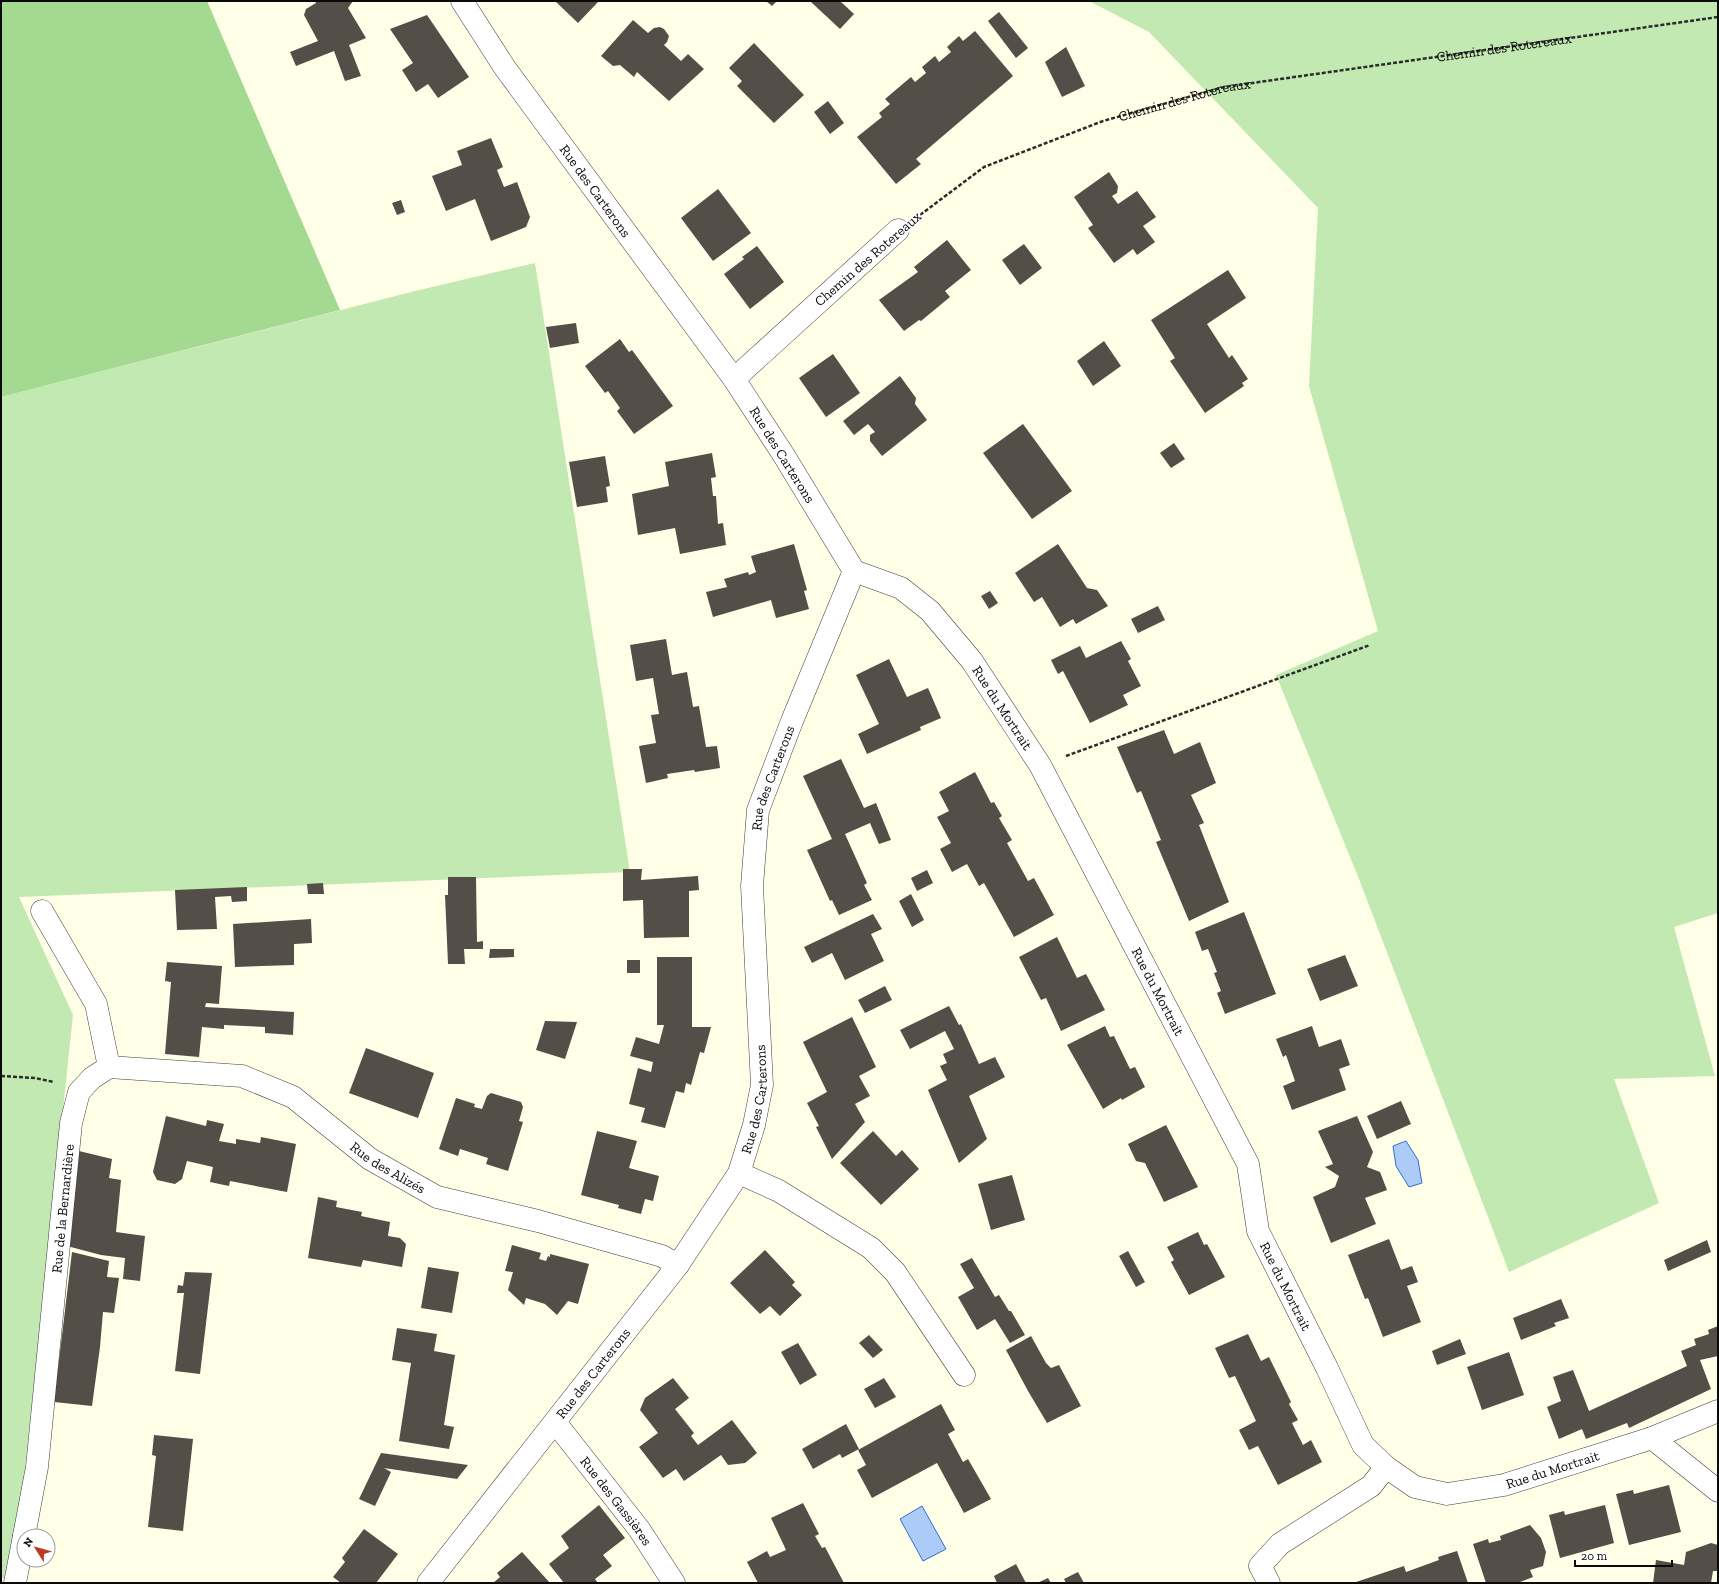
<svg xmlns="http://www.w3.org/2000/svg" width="1719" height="1584" viewBox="0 0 1719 1584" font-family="'Zilla Slab',serif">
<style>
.green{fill:#c3e9b2}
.forest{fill:#a3d991}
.water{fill:#accbf6;stroke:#326fce}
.building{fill:#534e47}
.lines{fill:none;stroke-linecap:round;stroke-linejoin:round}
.minor-casing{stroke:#3d3d3d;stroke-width:23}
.path{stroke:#2c2c2c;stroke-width:2.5;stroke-dasharray:4 2;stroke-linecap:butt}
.minor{stroke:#fff;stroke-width:22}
.labels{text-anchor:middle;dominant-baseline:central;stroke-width:4;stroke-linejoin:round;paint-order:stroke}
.street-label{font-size:14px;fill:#0a0a0a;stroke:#fff}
</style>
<rect width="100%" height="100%" fill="#ffffe8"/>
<g class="green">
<polygon points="1089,1 1718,1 1718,913 1674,927 1715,1076 1614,1079 1659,1203 1509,1272 1359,879 1276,675 1378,631 1309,386 1318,208 1149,32"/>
<polygon points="535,263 630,872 19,897 73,1015 13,1583 1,1577 1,397 415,291"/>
</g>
<polygon class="forest" points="1,1 207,1 340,310 1,397"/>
<g class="water">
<polygon points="1406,1141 1418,1160 1422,1183 1409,1187 1396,1166 1393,1146"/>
<polygon points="922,1506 946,1549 923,1561 900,1519"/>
</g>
<g class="building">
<polygon points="315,1 353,1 348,8 366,38 349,45 361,76 345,81 334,51 296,66 290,52 318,41 304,15 306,9 316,3"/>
<polygon points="555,1 599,1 578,23"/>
<polygon points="766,1 777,1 772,6"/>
<polygon points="812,1 840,1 854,14 840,29 811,2"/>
<polygon points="999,12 1028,48 1016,58 988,21"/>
<polygon points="427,15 469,77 438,98 428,84 416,92 402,70 413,63 390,29"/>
<polygon points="633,20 648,33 654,28 660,27 664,29 669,36 667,42 664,45 681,61 688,54 704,69 669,101 637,72 634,77 620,65 613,66 601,56"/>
<polygon points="975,31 1013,76 916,159 921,164 896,184 857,137 882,117 879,113 890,104 885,99 911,77 915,82 926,73 922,67 935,56 939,62 951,52 947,47 959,36 963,41"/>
<polygon points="754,43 804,95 774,123 737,86 742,81 729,68"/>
<polygon points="1066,47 1085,86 1062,97 1045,62"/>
<polygon points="828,101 844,123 830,134 814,112"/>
<polygon points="491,138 503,167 497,170 504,187 517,182 530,217 526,227 491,241 475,199 446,211 432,176 462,165 457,151"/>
<polygon points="1109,172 1118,186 1117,193 1112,196 1118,204 1137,191 1156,217 1143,226 1155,242 1137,255 1133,249 1114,263 1088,228 1093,225 1074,197"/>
<polygon points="718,189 751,233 713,261 681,218"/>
<polygon points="401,200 405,212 397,215 392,203"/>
<polygon points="947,240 971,270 945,291 950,297 921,321 919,320 904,331 879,300 918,272 914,267"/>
<polygon points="1024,244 1042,268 1020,285 1002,260"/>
<polygon points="757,246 784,282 750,309 724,274 744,259 742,257"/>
<polygon points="1228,270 1246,298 1207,324 1229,358 1232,355 1248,379 1242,383 1244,386 1205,413 1170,361 1175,358 1151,320"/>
<polygon points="576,323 579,343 550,348 546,327"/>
<polygon points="620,339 629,352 632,350 673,406 634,434 617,411 620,408 608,391 605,393 585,366"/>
<polygon points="1104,341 1121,366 1093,386 1077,361"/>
<polygon points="833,354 860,393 826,417 799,378"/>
<polygon points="900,376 916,398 915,404 927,420 882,456 870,441 870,435 875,432 868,424 854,435 843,421"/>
<polygon points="1023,424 1072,491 1032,519 983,453"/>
<polygon points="1174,443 1185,459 1171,468 1160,453"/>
<polygon points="712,453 716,477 711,478 713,496 716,496 718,524 723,523 726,545 680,554 675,528 638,535 632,494 669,486 665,462"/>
<polygon points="605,456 610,486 606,487 608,502 577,507 569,462"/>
<polygon points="794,544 807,590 804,591 809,609 776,618 771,600 713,617 706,592 727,587 724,579 748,572 749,575 756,572 751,556"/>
<polygon points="1058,544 1087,588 1097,590 1108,606 1076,624 1073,619 1060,627 1042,597 1034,602 1015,573"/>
<polygon points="990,591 998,603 989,609 981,596"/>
<polygon points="1158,606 1165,620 1138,633 1131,619"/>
<polygon points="666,639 672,675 687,672 693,707 699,706 706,747 717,746 720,768 695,772 694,770 667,774 668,778 646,783 639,746 656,743 651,715 659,714 653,678 636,681 630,645"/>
<polygon points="1121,641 1131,659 1128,661 1141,686 1123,695 1128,705 1090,723 1063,671 1058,674 1051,660 1080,646 1086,658"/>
<polygon points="889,659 907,697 928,688 941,718 920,727 921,730 867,754 858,734 879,724 856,675"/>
<polygon points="1164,730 1174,754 1200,742 1216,783 1191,795 1204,823 1199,825 1229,902 1189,921 1156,842 1161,840 1141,791 1137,793 1117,747"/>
<polygon points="841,759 864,808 876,803 891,840 879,844 870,823 845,834 867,883 864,885 872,900 839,915 832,900 830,901 807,850 832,839 803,776"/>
<polygon points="975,772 991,803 994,802 1002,816 999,818 1012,840 1007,843 1028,881 1034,878 1054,915 1014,937 984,883 979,886 967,864 952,872 940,849 951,843 937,817 949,811 939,792"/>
<polygon points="623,869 642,869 641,880 698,876 699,890 689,891 689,937 644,938 643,900 623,901"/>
<polygon points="927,870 933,883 917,891 911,878"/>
<polygon points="448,877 476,877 477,942 483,941 483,949 464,949 465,964 448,964 445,895 448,895"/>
<polygon points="323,883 324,894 308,894 307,884"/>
<polygon points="247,887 247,901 232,902 231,896 215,897 217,929 177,930 175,890"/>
<polygon points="911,894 924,920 912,927 899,901"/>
<polygon points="1244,912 1276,994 1225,1014 1217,993 1221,991 1214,973 1217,972 1208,949 1202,951 1195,932"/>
<polygon points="873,914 882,929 871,934 884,961 845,980 832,953 812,963 804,947"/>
<polygon points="311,919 312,943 294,944 294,965 235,967 233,924"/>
<polygon points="1057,937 1077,978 1086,974 1105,1010 1061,1031 1046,998 1041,1000 1019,957"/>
<polygon points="490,949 514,949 514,957 489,958"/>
<polygon points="1345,955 1358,986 1320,1001 1307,969"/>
<polygon points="657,957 692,957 692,1027 711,1027 704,1053 700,1052 691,1085 686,1083 684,1093 676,1091 665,1128 641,1122 645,1108 629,1104 638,1068 651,1072 653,1062 630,1056 636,1037 659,1044 664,1025 657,1025"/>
<rect x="627" y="960" width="13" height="13"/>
<polygon points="167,962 222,966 219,1004 206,1003 205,1007 294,1012 293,1035 265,1033 265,1027 224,1025 224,1029 202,1027 199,1057 165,1054 171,982 165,981"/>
<polygon points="885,986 892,1000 865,1013 858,1000"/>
<polygon points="949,1006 959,1025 961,1024 979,1064 995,1057 1005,1077 969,1096 987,1139 959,1163 928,1090 947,1080 940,1066 947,1063 943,1054 954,1049 945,1031 910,1049 900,1030"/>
<polygon points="852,1017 876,1067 859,1076 870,1096 855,1104 865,1122 832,1159 816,1127 819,1126 807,1103 827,1092 803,1042"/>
<polygon points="545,1021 577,1022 565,1059 536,1050"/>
<polygon points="1105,1026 1110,1037 1114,1036 1130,1069 1135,1067 1145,1087 1122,1100 1121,1098 1103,1109 1067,1045"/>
<polygon points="1312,1026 1319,1047 1341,1039 1350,1065 1339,1069 1346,1090 1292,1110 1283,1086 1295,1081 1286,1055 1283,1057 1276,1039"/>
<polygon points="366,1048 434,1073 418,1118 349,1093"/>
<polygon points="491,1093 521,1102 523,1107 519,1121 523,1122 508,1171 486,1164 488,1158 460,1149 458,1156 439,1149 456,1098 475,1104 474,1107 482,1109 487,1096"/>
<polygon points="1401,1101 1411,1124 1377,1139 1367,1116"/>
<polygon points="166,1116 206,1126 207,1120 224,1124 219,1141 236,1144 236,1139 260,1143 261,1137 296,1144 287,1192 230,1181 229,1186 210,1182 213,1167 187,1161 182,1179 175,1184 157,1180 153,1172"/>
<polygon points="1357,1116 1373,1152 1367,1167 1380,1172 1387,1190 1365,1198 1376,1224 1331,1243 1313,1197 1335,1187 1339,1176 1325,1167 1333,1164 1318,1131"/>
<polygon points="1166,1125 1198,1187 1164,1202 1145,1163 1136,1161 1128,1144"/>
<polygon points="597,1131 637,1141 629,1168 659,1176 653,1201 645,1199 641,1214 618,1208 619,1205 581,1195"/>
<polygon points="873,1131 896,1156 902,1150 919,1169 881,1205 840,1163"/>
<polygon points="79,1151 112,1159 109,1178 121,1180 116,1232 145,1236 140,1281 123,1279 125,1258 101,1255 67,1246"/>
<polygon points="1012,1175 1025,1220 991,1230 978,1184"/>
<polygon points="318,1197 337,1201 336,1207 362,1212 361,1216 390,1222 388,1236 400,1238 406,1244 402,1267 363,1260 361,1267 308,1258"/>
<polygon points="1198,1232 1204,1245 1207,1244 1225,1277 1189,1295 1171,1262 1174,1260 1167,1247"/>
<polygon points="1389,1239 1401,1270 1412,1266 1418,1282 1407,1286 1421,1322 1383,1337 1368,1298 1365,1299 1348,1255"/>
<polygon points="1707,1240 1711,1252 1668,1271 1664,1260"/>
<polygon points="512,1245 541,1253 539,1259 546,1261 548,1256 550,1257 550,1254 589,1264 578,1304 568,1301 557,1315 545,1304 526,1298 524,1305 508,1290 513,1272 505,1271"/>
<polygon points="765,1250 795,1282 792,1285 802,1295 780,1316 770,1306 760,1314 730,1283"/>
<polygon points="1128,1251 1145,1282 1136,1287 1119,1256"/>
<polygon points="72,1252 109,1261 107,1277 119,1278 114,1313 103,1312 100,1347 92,1406 54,1402"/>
<polygon points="972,1258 995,1297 999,1295 1009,1311 1011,1311 1025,1335 1010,1343 995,1319 977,1330 958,1297 974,1288 960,1264"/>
<polygon points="428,1267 459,1272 452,1313 421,1308"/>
<polygon points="185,1272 212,1273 200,1374 175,1371 184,1293 177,1293 178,1285 183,1286"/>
<polygon points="1561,1299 1569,1318 1554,1323 1556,1326 1521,1340 1513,1318"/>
<polygon points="1718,1326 1718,1356 1700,1360 1711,1389 1629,1428 1627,1423 1586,1439 1582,1429 1559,1439 1547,1407 1561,1401 1553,1377 1573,1370 1589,1411 1687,1366 1681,1351 1696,1345 1694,1339 1709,1334 1708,1330"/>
<polygon points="397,1328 437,1334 434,1351 455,1355 444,1425 454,1427 449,1449 399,1441 411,1363 392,1360"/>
<polygon points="1248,1334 1261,1361 1269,1357 1291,1402 1289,1404 1298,1420 1292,1423 1303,1445 1311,1440 1322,1462 1278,1485 1258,1446 1249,1450 1239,1430 1256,1421 1235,1376 1229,1378 1215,1348"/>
<polygon points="869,1335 883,1350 873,1358 859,1343"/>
<polygon points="1031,1336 1046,1363 1051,1368 1059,1365 1081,1406 1047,1423 1028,1391 1006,1350"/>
<polygon points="1460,1339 1466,1354 1437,1365 1432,1351"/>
<polygon points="798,1343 817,1375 800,1385 781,1352"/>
<polygon points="1509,1352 1524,1395 1482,1410 1467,1367"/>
<polygon points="673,1378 689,1398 675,1409 694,1433 691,1436 698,1445 732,1420 757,1453 745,1463 728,1465 721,1455 684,1481 676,1469 663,1478 639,1447 658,1433 640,1410 645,1398"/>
<polygon points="884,1378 896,1397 875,1408 864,1389"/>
<polygon points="941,1404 955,1430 948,1434 963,1462 968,1459 991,1499 964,1513 937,1463 872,1498 857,1470 866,1465 858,1450"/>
<polygon points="846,1424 859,1449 842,1458 840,1454 813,1469 802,1449"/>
<polygon points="154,1435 193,1439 183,1531 148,1527 156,1456 152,1455"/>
<polygon points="381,1453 461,1464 468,1465 457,1479 384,1468 391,1472 375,1506 359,1499"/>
<polygon points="1669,1485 1681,1532 1629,1545 1616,1494 1633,1490 1634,1494"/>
<polygon points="803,1503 819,1534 815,1536 822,1548 825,1547 844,1583 758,1583 747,1562 767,1551 770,1557 786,1550 771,1518"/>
<polygon points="599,1505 625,1538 603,1555 612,1566 595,1579 598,1583 564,1583 549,1564 569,1548 561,1536"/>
<polygon points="1605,1505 1614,1543 1560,1558 1549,1515 1564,1511 1565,1515"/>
<polygon points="1530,1525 1541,1538 1546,1552 1543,1566 1530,1570 1533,1577 1517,1583 1486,1583 1473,1544 1488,1539 1489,1543 1501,1540 1500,1536"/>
<polygon points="364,1529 398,1554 376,1583 341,1583 333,1577 345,1562 342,1558"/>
<polygon points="1711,1543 1718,1545 1718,1571 1713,1571 1711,1583 1653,1583 1656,1560 1684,1565 1686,1552"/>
<polygon points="1457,1551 1468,1583 1353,1583 1404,1566 1406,1572 1439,1560 1438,1557"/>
<polygon points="522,1552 550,1583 493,1583 500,1577 497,1573"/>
<polygon points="1016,1564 1026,1583 997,1583 994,1576"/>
<polygon points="1078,1572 1084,1583 1066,1583 1064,1579"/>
<polygon points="1048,1578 1051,1583 1037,1583"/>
</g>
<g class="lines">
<defs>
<g id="minor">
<polyline points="734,379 898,230"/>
<path id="s2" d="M854 571 901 588 930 611 972 661 1040 765 1248 1164 1258 1231 1327 1368 1363 1445 1386 1467 1415 1487 1447 1494 1504 1485 1652 1438 1718 1411"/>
<path id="s3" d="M109 1067 242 1076 293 1097 370 1159 437 1197 538 1221 662 1256 678 1265"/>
<polyline points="739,1173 779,1191 871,1248 895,1272 964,1375"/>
<path id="s4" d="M555 1422 639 1529 674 1583"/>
<polyline points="1652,1438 1718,1491"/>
<path id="s5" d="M24 1536 37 1467 71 1123 79 1092 92 1078 109 1067 96 1004 42 911"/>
<polyline points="15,1583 24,1536"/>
<path id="s6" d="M428 1583 678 1265 739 1173 754 1125 762 1085 752 886 758 810 792 721 854 571 783 454 734 379 505 68 462 1"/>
<polyline points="1269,1583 1260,1566 1280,1544 1371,1486 1386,1467"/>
</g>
</defs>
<use href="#minor" class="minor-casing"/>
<g class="path">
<path id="s1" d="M920 215 984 167 1103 121 1224 87 1718 17"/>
<polyline points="1066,756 1370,645"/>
<polyline points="1,1076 35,1078 54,1082"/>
</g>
<use href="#minor" class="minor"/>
</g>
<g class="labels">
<g class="street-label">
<text stroke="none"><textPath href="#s1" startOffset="616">Chemin des Rotereaux</textPath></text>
<text stroke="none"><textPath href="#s1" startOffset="292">Chemin des Rotereaux</textPath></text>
<text transform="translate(595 191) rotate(54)">Rue des Carterons</text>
<text transform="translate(868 259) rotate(-41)">Chemin des Rotereaux</text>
<text transform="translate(782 455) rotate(58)">Rue des Carterons</text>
<text stroke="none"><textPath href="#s2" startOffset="208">Rue du Mortrait</textPath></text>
<text stroke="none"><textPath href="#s6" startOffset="916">Rue des Carterons</textPath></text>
<text stroke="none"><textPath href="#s2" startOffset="532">Rue du Mortrait</textPath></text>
<text stroke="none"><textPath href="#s6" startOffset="591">Rue des Carterons</textPath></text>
<text stroke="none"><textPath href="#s3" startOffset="307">Rue des Alizés</textPath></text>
<text stroke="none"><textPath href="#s5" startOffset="330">Rue de la Bernardière</textPath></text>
<text stroke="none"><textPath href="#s2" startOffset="856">Rue du Mortrait</textPath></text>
<text stroke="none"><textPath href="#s6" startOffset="267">Rue des Carterons</textPath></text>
<text stroke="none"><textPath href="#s2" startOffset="1241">Rue du Mortrait</textPath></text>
<text stroke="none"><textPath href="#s4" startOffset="100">Rue des Gassières</textPath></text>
</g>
</g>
<rect width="1719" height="1584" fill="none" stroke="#0a0a0a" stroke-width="4"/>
<g transform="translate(36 1548) rotate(307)"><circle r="19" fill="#ffffff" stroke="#9d9d9d"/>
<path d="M0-3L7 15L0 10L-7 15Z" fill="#bb3b22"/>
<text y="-6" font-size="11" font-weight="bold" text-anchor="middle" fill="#0a0a0a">N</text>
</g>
<path d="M1575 1560v6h97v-6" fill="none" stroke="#0a0a0a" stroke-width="2"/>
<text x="1581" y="1560" font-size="12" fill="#0a0a0a" stroke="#ffffff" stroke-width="3" paint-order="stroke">20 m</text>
</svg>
